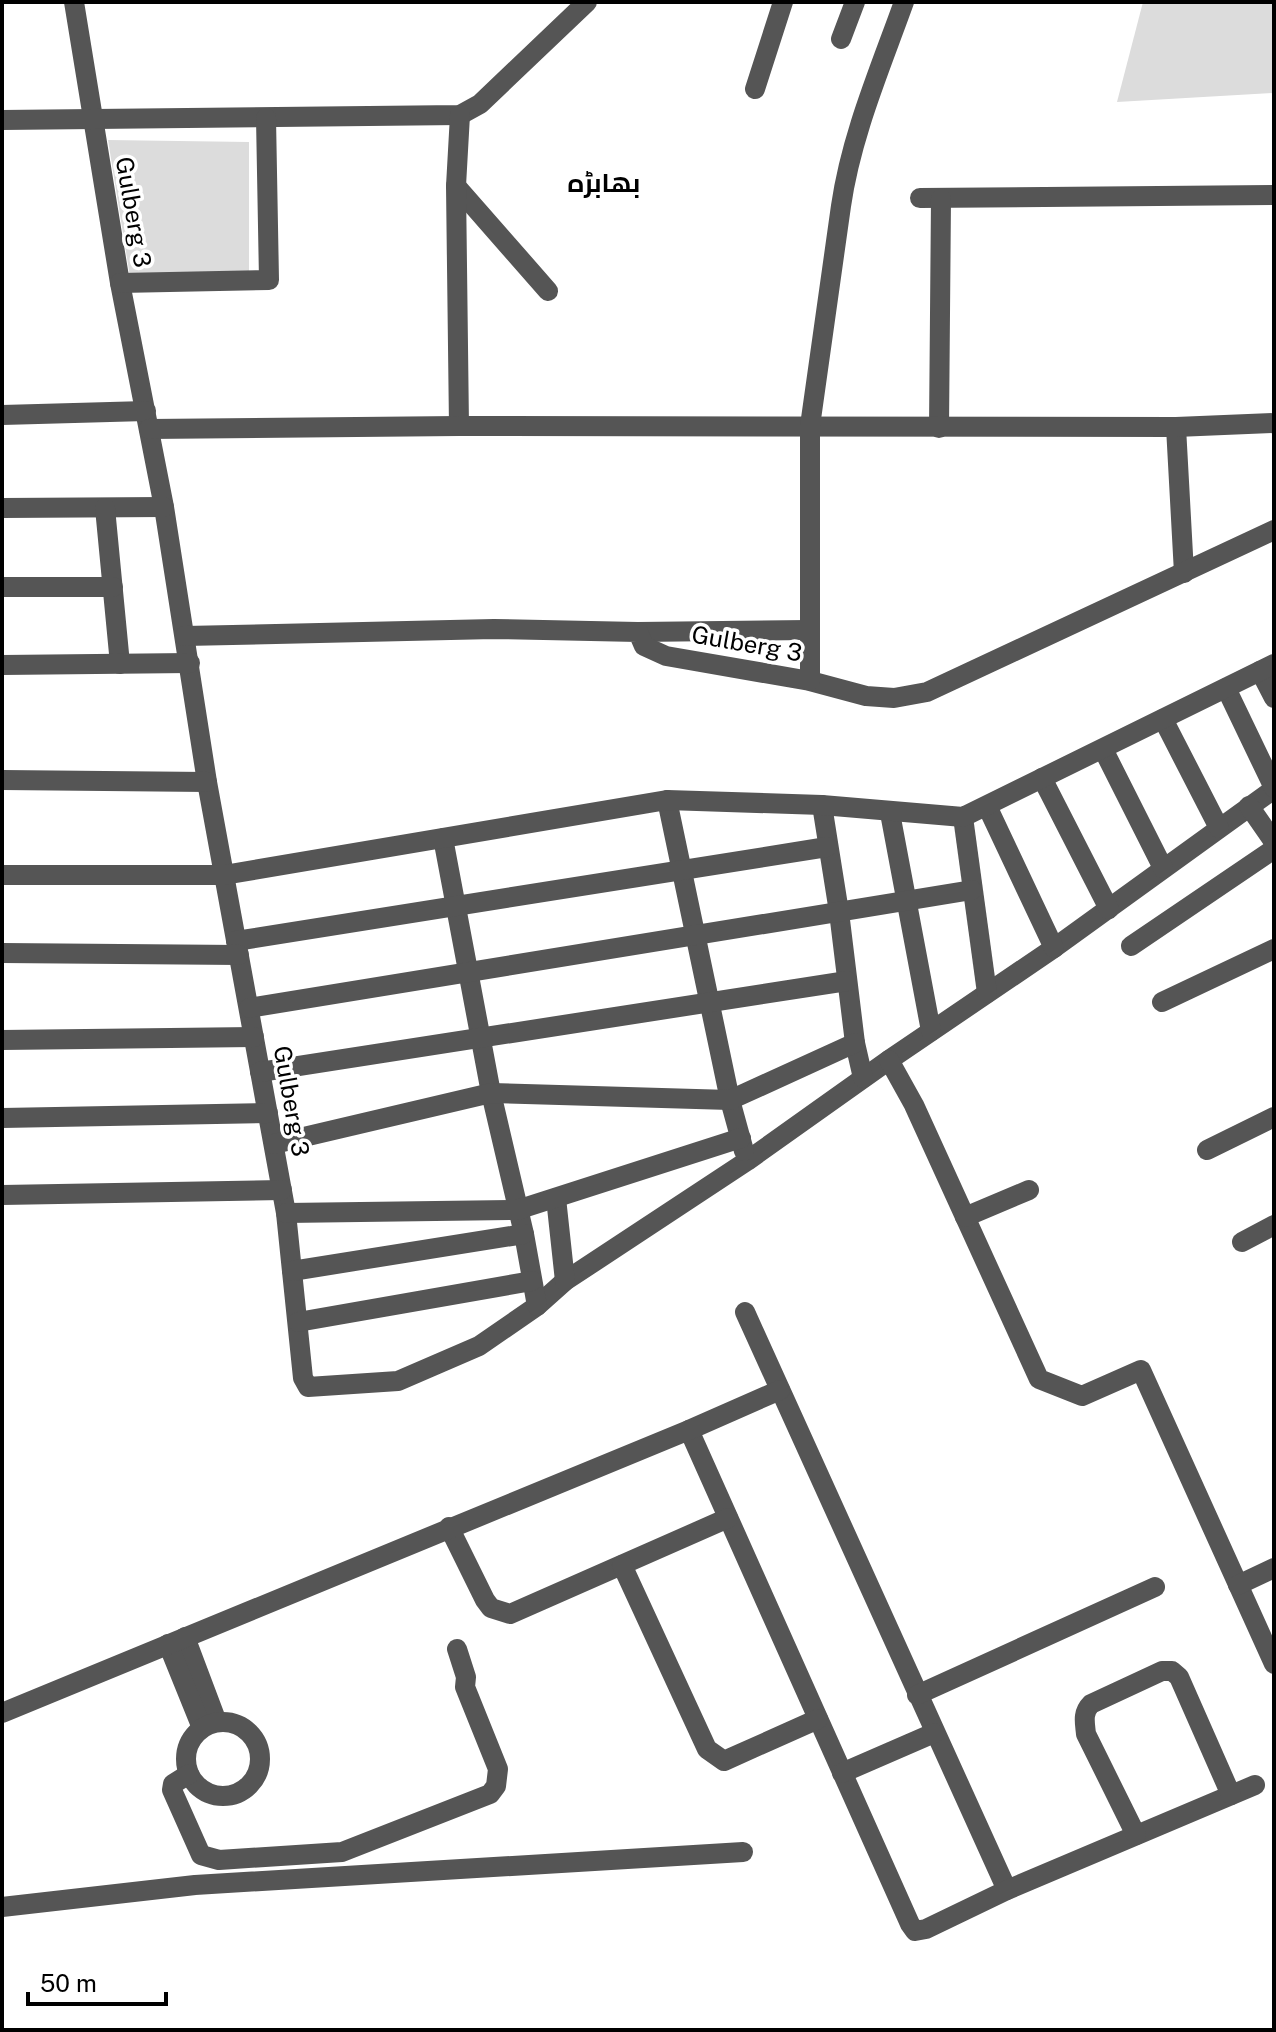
<svg xmlns="http://www.w3.org/2000/svg" width="1276" height="2032" viewBox="0 0 1276 2032" font-family="'Public Sans',Cairo,sans-serif">
<style>
.green{fill:#dcdcdc}
.lines{fill:none;stroke-linecap:round;stroke-linejoin:round}
.minor{stroke:#555;stroke-width:20}
.labels{text-anchor:middle;dominant-baseline:central;stroke-width:7;stroke-linejoin:round;paint-order:stroke}
.street-label{font-size:24px;fill:#000;stroke:#fff}
.neighbourhood-label{font-size:26px;font-weight:bold;fill:#000;stroke:#fff}
</style>
<rect width="100%" height="100%" fill="#fff"/>
<g class="green">
<polygon points="1143,2 1274,2 1274,93 1117,102"/>
<polygon points="108,140 249,142 249,272 130,277"/>
</g>
<g class="lines">
<g class="minor">
<polyline points="74,2 120,283 164,507 207,782 286,1213 303,1378 308,1387 398,1381 479,1346 537,1306 565,1281 747,1161 889,1060 1054,948 1274,789"/>
<polyline points="841,39 855,2"/>
<polyline points="755,89 783,2"/>
<polyline points="2,120 460,115 480,104 587,2"/>
<polyline points="456,186 548,291"/>
<polyline points="920,198 1274,195"/>
<polyline points="120,283 269,280 266,118"/>
<polyline points="2,415 146,411"/>
<polyline points="459,426 456,186 460,115"/>
<polyline points="1176,427 1184,573"/>
<polyline points="939,428 941,199"/>
<polyline points="149,429 459,426 1176,427 1274,423"/>
<polyline points="2,508 164,507"/>
<polyline points="105,508 120,664"/>
<polyline points="2,587 113,587"/>
<polyline points="638,632 809,630"/>
<polyline points="185,636 494,629 638,632 644,646 666,656 810,681 866,696 894,698 927,692 1274,530"/>
<polyline points="2,665 190,663"/>
<polyline points="1260,671 1274,698"/>
<path d="M810 681V426L841 206C851 136 880 69 904 2"/>
<polyline points="1226,688 1274,788"/>
<polyline points="1163,719 1219,828"/>
<polyline points="1103,749 1163,868"/>
<polyline points="1042,778 1109,909"/>
<polyline points="2,780 207,782"/>
<polyline points="667,800 730,1100 744,1151"/>
<polyline points="822,805 839,912 855,1043 863,1078"/>
<polyline points="987,806 1054,948"/>
<polyline points="1249,806 1274,842"/>
<polyline points="890,813 931,1031"/>
<polyline points="963,817 987,993"/>
<polyline points="443,838 491,1093 524,1234 537,1306"/>
<polyline points="2,875 224,875 667,800 822,805 963,817 1274,664"/>
<polyline points="236,941 827,847"/>
<polyline points="1131,946 1274,849"/>
<polyline points="2,953 239,955"/>
<polyline points="1162,1002 1274,949"/>
<polyline points="249,1008 972,890"/>
<polyline points="2,1040 254,1037"/>
<polyline points="889,1060 914,1105 1039,1379 1082,1396 1141,1370 1274,1664"/>
<polyline points="260,1072 847,981"/>
<polyline points="2,1118 268,1113"/>
<polyline points="274,1144 491,1093 730,1100 855,1043"/>
<polyline points="1207,1150 1274,1117"/>
<polyline points="2,1195 282,1190"/>
<polyline points="556,1198 565,1281"/>
<polyline points="286,1213 517,1210 741,1138"/>
<polyline points="965,1217 1029,1190"/>
<polyline points="1242,1242 1274,1225"/>
<polyline points="292,1271 524,1234"/>
<polyline points="745,1312 1007,1890"/>
<polyline points="298,1322 532,1281"/>
<polyline points="689,1430 910,1924 915,1931 926,1929 1007,1890 1255,1785"/>
<polyline points="449,1527 485,1600 491,1608 510,1614 728,1518"/>
<polyline points="622,1565 707,1749 724,1761 818,1719"/>
<polyline points="1238,1585 1274,1568"/>
<polyline points="185,1637 217,1722"/>
<polyline points="168,1644 202,1728"/>
<polyline points="917,1695 1155,1587"/>
<polyline points="2,1713 689,1430 780,1390"/>
<circle cx="223" cy="1759" r="37"/>
<polyline points="842,1773 934,1733"/>
<polyline points="189,1774 173,1784 172,1790 201,1855 219,1860 342,1852 490,1794 496,1786 498,1769 465,1687 466,1677 457,1649"/>
<path d="M1136 1835 1086 1734C1085 1723 1082 1713 1091 1704L1162 1671H1172L1179 1677 1231 1795"/>
<polyline points="2,1907 195,1885 743,1852"/>
</g>
</g>
<g class="labels">
<g class="street-label">
<text transform="translate(134 212) rotate(80)">Gulberg 3</text>
<text transform="translate(747 643) rotate(10)">Gulberg 3</text>
<text transform="translate(292 1101) rotate(80)">Gulberg 3</text>
</g>
<g class="neighbourhood-label">
<text x="604" y="182">بھابڑہ</text>
</g>
</g>
<rect width="1276" height="2032" fill="none" stroke="#000000" stroke-width="8"/>
<path d="M28 1992v12h138v-12" fill="none" stroke="#000000" stroke-width="4"/>
<text x="40" y="1992" font-size="24" fill="#000000" stroke="#ffffff" stroke-width="6" paint-order="stroke">50 m</text>
</svg>
